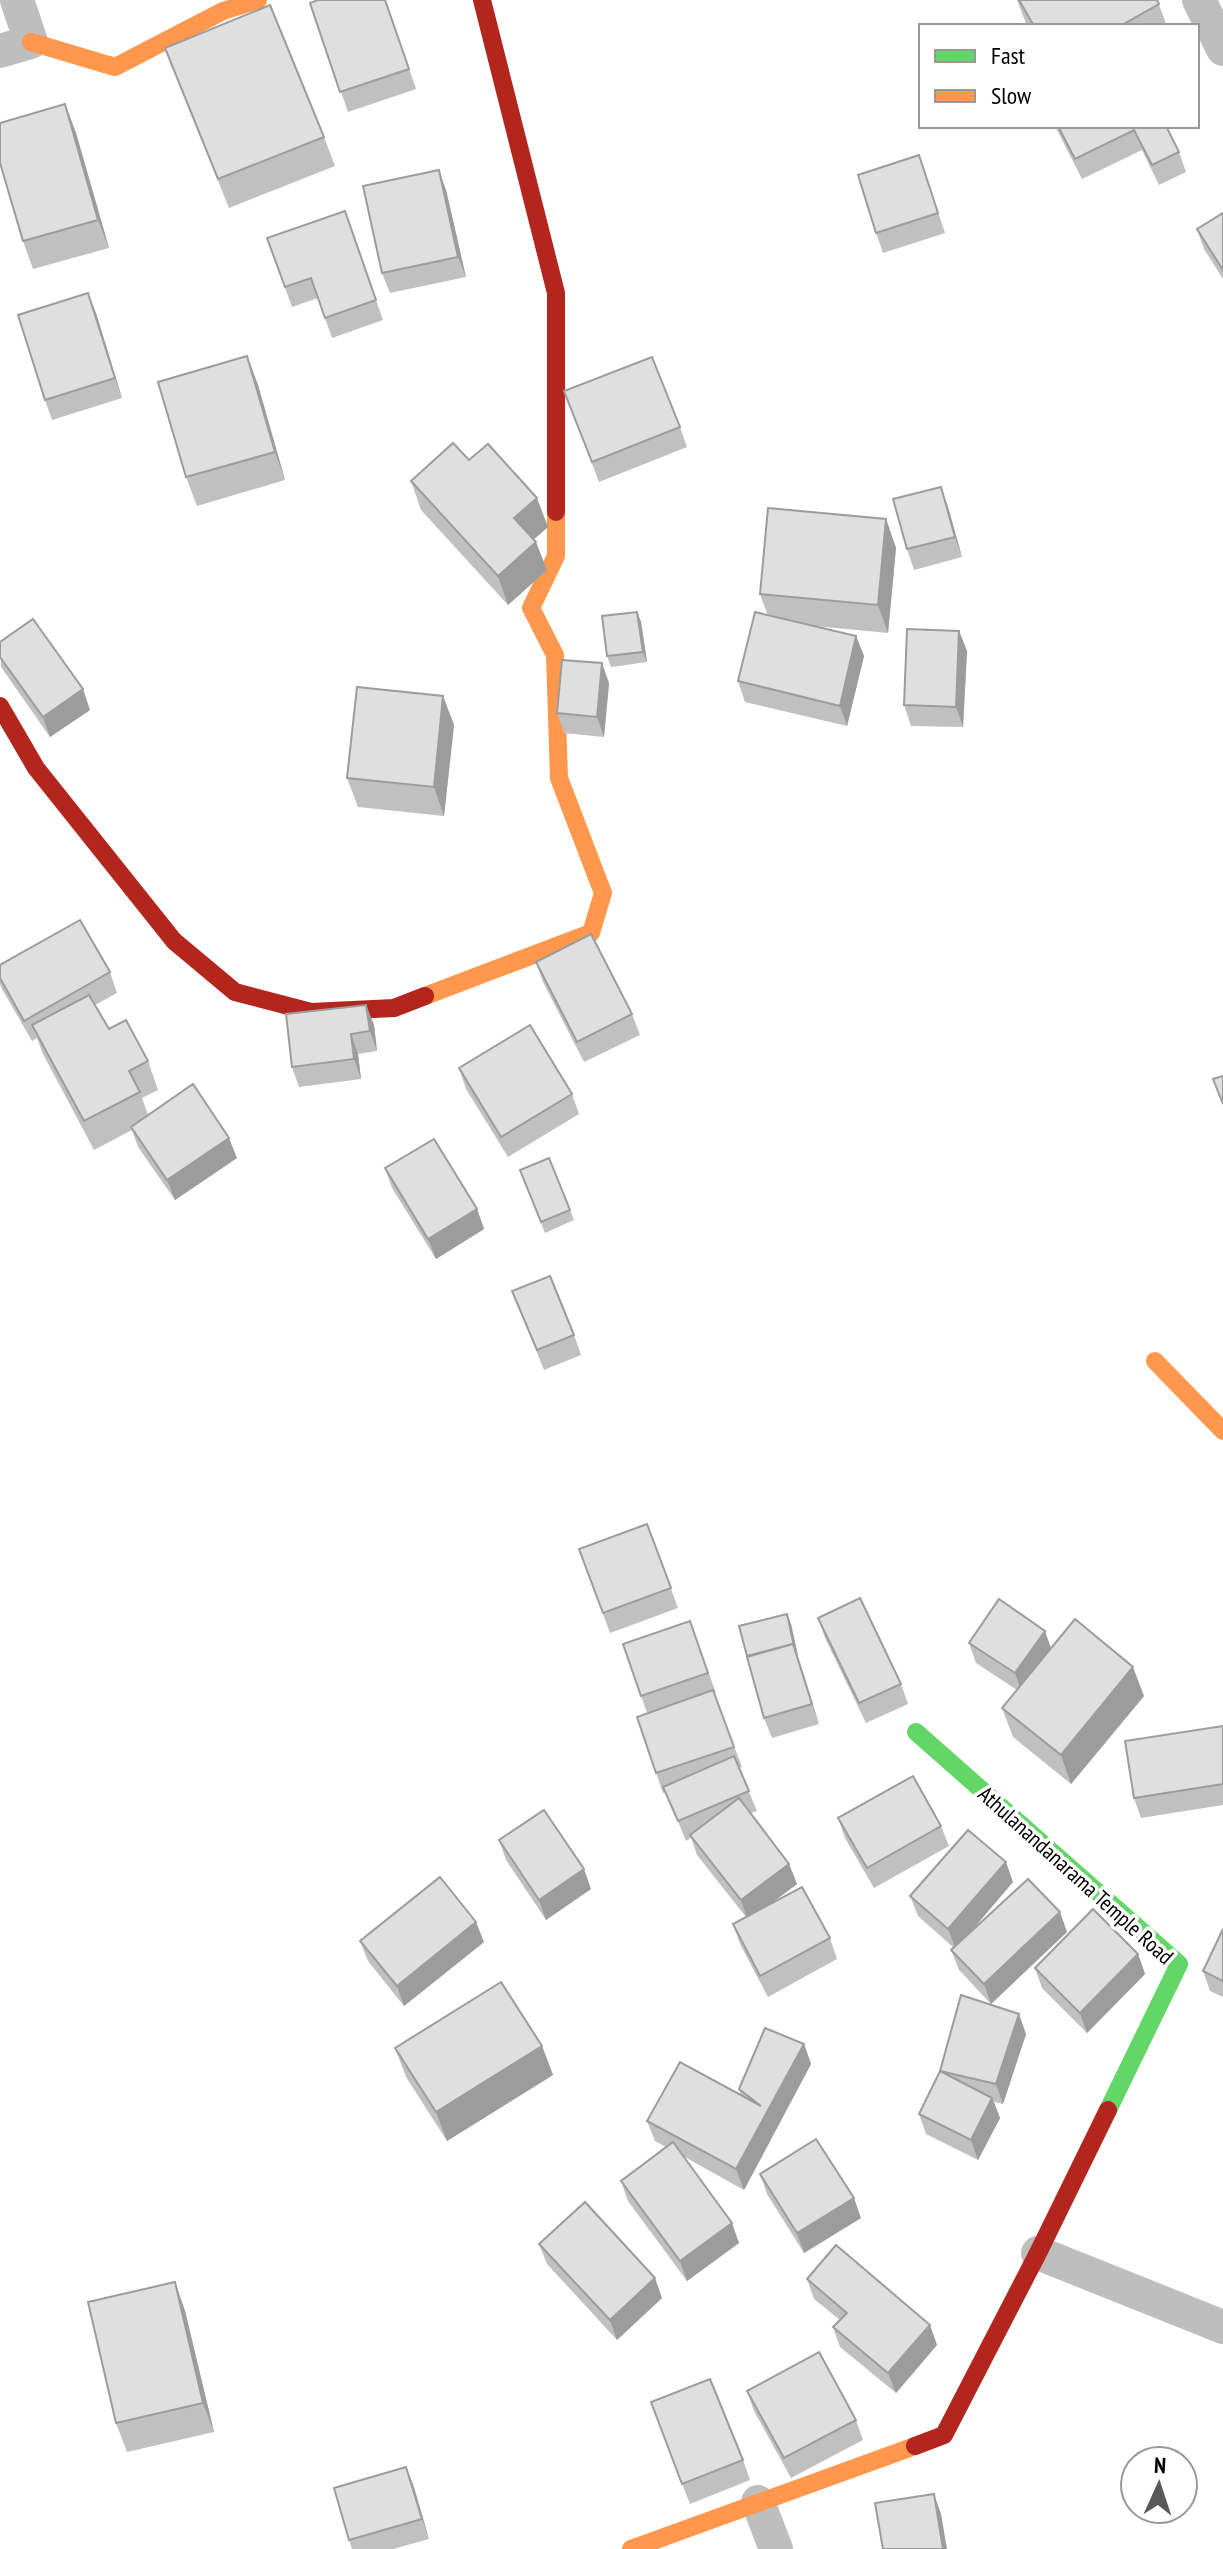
<svg xmlns="http://www.w3.org/2000/svg" width="1223" height="2549" viewBox="0 0 1223 2549" font-family="'PT Sans Narrow',sans-serif">
<style>
.lines{fill:none;stroke-linecap:round;stroke-linejoin:round}
.street{stroke:#bebebe;stroke-width:34}
.fast{stroke:#63d668;stroke-width:18}
.slow{stroke:#ff974d;stroke-width:18}
.jam{stroke:#b3261e;stroke-width:18}
.wall{fill:#c0c0c0}
.shaded-wall{fill:#9c9c9c}
.building{fill:#dfdfdf;stroke:#9c9c9c;stroke-width:2}
.labels{text-anchor:middle;dominant-baseline:central;stroke-width:7;stroke-linejoin:round;paint-order:stroke}
.street-label{font-size:22px;fill:#000;stroke:#fff}
</style>
<rect width="100%" height="100%" fill="#fff"/>
<g class="lines">
<g class="street">
<polyline points="1199,0 1223,49"/>
<polyline points="0,51 31,42 17,0"/>
<polyline points="1038,2253 1223,2327"/>
<polyline points="758,2502 776,2549"/>
</g>
<polyline class="fast" points="916,1732 1179,1964 1108,2110"/>
<g class="slow">
<polyline points="31,42 115,67 223,11 258,0"/>
<polyline points="425,996 591,933 603,893 559,778 555,655 531,608 556,556 556,512"/>
<polyline points="1155,1361 1223,1431"/>
<polyline points="631,2549 915,2446"/>
</g>
<g class="jam">
<polyline points="482,0 556,293 556,512"/>
<polyline points="0,706 36,768 174,941 235,992 311,1012 394,1008 425,996"/>
<polyline points="915,2446 944,2435 1038,2253 1108,2110"/>
</g>
</g>
<g class="wall">
<polygon points="386,0 416,89 348,112 310,3"/>
<polygon points="1017,0 1157,0 1167,26 1027,26"/>
<polygon points="165,48 324,137 335,166 229,208"/>
<polygon points="65,104 76,133 109,248 33,269 23,241"/>
<polygon points="1055,126 1166,126 1179,152 1186,172 1159,185 1142,150 1082,179"/>
<polygon points="919,155 945,233 883,253 876,233"/>
<polygon points="446,190 466,277 390,293 382,273"/>
<polygon points="345,211 383,320 332,338 318,298 292,307 267,238"/>
<polygon points="1223,213 1223,279 1204,249 1197,229"/>
<polygon points="96,313 122,398 52,420 45,400"/>
<polygon points="247,356 258,385 285,480 197,506 186,477"/>
<polygon points="564,391 680,427 687,447 599,482"/>
<polygon points="469,460 548,527 534,539 547,570 508,605 421,510 411,481"/>
<polygon points="941,487 948,507 962,557 914,570 907,549"/>
<polygon points="886,519 896,548 888,633 815,626 856,636 864,656 847,726 745,702 738,681 768,616 760,594"/>
<polygon points="637,612 641,622 647,662 611,667 607,656"/>
<polygon points="959,631 967,651 963,727 911,726 904,705"/>
<polygon points="0,642 90,710 50,737 1,667"/>
<polygon points="609,683 604,737 564,733 557,713"/>
<polygon points="443,696 454,725 444,816 358,807 347,778"/>
<polygon points="536,962 632,1014 640,1035 584,1062 543,982"/>
<polygon points="0,965 110,972 117,993 95,1005 109,1029 148,1061 158,1090 142,1098 148,1115 237,1158 175,1200 138,1147 132,1130 94,1150 43,1054 37,1038 32,1041 2,989 0,984"/>
<polygon points="366,1005 374,1025 377,1051 358,1054 361,1079 299,1087 292,1067"/>
<polygon points="459,1068 572,1094 579,1114 508,1157 466,1089"/>
<polygon points="549,1158 574,1220 545,1233 520,1170"/>
<polygon points="385,1168 477,1209 484,1229 436,1259 392,1188"/>
<polygon points="512,1291 574,1335 581,1355 544,1370"/>
<polygon points="647,1524 678,1608 610,1633 579,1549"/>
<polygon points="818,1618 901,1684 908,1704 866,1723 825,1638"/>
<polygon points="690,1621 716,1693 714,1694 742,1767 739,1768 757,1811 751,1813 789,1864 797,1884 768,1905 830,1938 837,1959 768,1997 740,1944 733,1924 746,1917 697,1855 691,1838 686,1841 666,1792 663,1793 637,1717 647,1713 623,1644"/>
<polygon points="791,1624 798,1656 819,1724 772,1738 764,1718"/>
<polygon points="969,1643 1051,1648 1144,1696 1071,1784 1013,1737 1002,1708 1017,1690 976,1663"/>
<polygon points="1223,1726 1223,1805 1141,1818 1134,1798"/>
<polygon points="838,1818 941,1826 949,1846 874,1888 845,1838"/>
<polygon points="499,1840 591,1889 546,1920 506,1860"/>
<polygon points="1013,1882 967,1936 1067,1932 991,2004 959,1970 951,1950 954,1948 918,1916 910,1896"/>
<polygon points="1223,1929 1223,1997 1210,1991 1203,1971"/>
<polygon points="360,1941 484,1942 404,2006 368,1961"/>
<polygon points="1138,1954 1145,1974 1087,2033 1042,1988 1035,1968"/>
<polygon points="1026,2034 1003,2104 994,2102 1000,2118 978,2160 926,2134 919,2114 940,2071"/>
<polygon points="804,2044 811,2064 744,2190 683,2156 739,2243 687,2281 628,2201 621,2181 666,2147 655,2141 647,2121 741,2095 739,2089"/>
<polygon points="542,2046 553,2075 447,2141 406,2077 395,2048"/>
<polygon points="760,2174 861,2218 804,2253 767,2194"/>
<polygon points="539,2244 662,2298 617,2340 547,2264"/>
<polygon points="807,2279 937,2345 896,2393 840,2347 833,2327 840,2320 814,2299"/>
<polygon points="175,2282 185,2311 214,2432 127,2452 116,2423"/>
<polygon points="747,2391 856,2420 863,2440 791,2478 754,2411"/>
<polygon points="658,2422 743,2460 750,2480 690,2504"/>
<polygon points="406,2467 429,2539 393,2549 352,2549 349,2540"/>
</g>
<g class="shaded-wall">
<polygon points="65,104 76,133 109,248 98,220"/>
<polygon points="439,170 446,190 466,277 458,257"/>
<polygon points="88,293 96,313 122,398 115,378"/>
<polygon points="247,356 258,385 285,480 275,452"/>
<polygon points="941,487 948,507 962,557 955,537"/>
<polygon points="537,498 548,527 525,547 514,518"/>
<polygon points="886,519 896,548 888,633 878,605"/>
<polygon points="536,542 547,570 508,605 498,576"/>
<polygon points="637,612 641,622 647,662 643,652"/>
<polygon points="959,631 967,651 963,727 956,707"/>
<polygon points="856,636 864,656 847,726 840,706"/>
<polygon points="602,663 609,683 604,737 597,717"/>
<polygon points="83,689 90,710 50,737 43,717"/>
<polygon points="443,696 454,725 444,816 434,787"/>
<polygon points="366,1005 374,1025 377,1051 370,1031"/>
<polygon points="351,1034 358,1054 361,1079 354,1059"/>
<polygon points="229,1138 237,1158 175,1200 167,1180"/>
<polygon points="477,1209 484,1229 436,1259 428,1239"/>
<polygon points="787,1614 791,1624 798,1656 794,1646"/>
<polygon points="1045,1631 1052,1651 1022,1693 1015,1673"/>
<polygon points="793,1644 800,1664 819,1724 812,1704"/>
<polygon points="1133,1667 1144,1696 1071,1784 1061,1755"/>
<polygon points="1006,1862 1013,1882 956,1949 948,1929"/>
<polygon points="789,1864 797,1884 748,1921 741,1900"/>
<polygon points="584,1869 591,1889 546,1920 539,1900"/>
<polygon points="1060,1912 1067,1932 991,2004 984,1984"/>
<polygon points="476,1922 484,1942 404,2006 397,1986"/>
<polygon points="1138,1954 1145,1974 1087,2033 1080,2013"/>
<polygon points="1019,2014 1026,2034 1003,2104 996,2084"/>
<polygon points="804,2044 811,2064 744,2190 736,2169"/>
<polygon points="542,2046 553,2075 447,2141 436,2112"/>
<polygon points="992,2098 1000,2118 978,2160 971,2140"/>
<polygon points="854,2198 861,2218 804,2253 797,2233"/>
<polygon points="732,2223 739,2243 687,2281 680,2261"/>
<polygon points="655,2278 662,2298 617,2340 610,2320"/>
<polygon points="175,2282 185,2311 214,2432 203,2403"/>
<polygon points="930,2325 937,2345 896,2393 888,2373"/>
<polygon points="406,2467 414,2487 429,2539 422,2519"/>
<polygon points="934,2494 941,2514 947,2549 943,2549"/>
</g>
<g class="building">
<polygon points="318,0 385,0 409,69 340,92 310,3"/>
<polygon points="1019,0 1157,0 1159,4 1120,26 1034,26"/>
<polygon points="270,5 324,137 218,179 165,48"/>
<polygon points="65,104 98,220 23,241 0,163 0,123"/>
<polygon points="1058,126 1166,126 1179,152 1152,165 1134,130 1075,159"/>
<polygon points="919,155 938,213 876,233 858,175"/>
<polygon points="439,170 458,257 382,273 363,186"/>
<polygon points="345,211 376,300 325,318 311,278 285,287 267,238"/>
<polygon points="1223,213 1223,270 1197,229"/>
<polygon points="88,293 115,378 45,400 18,315"/>
<polygon points="247,356 275,452 186,477 158,382"/>
<polygon points="652,357 680,427 592,462 564,391"/>
<polygon points="453,443 469,460 488,444 537,498 514,518 536,542 498,576 411,481"/>
<polygon points="941,487 955,537 907,549 893,499"/>
<polygon points="768,508 886,519 878,605 760,594"/>
<polygon points="637,612 643,652 607,656 602,616"/>
<polygon points="755,612 856,636 840,706 738,681"/>
<polygon points="33,619 83,689 43,717 0,657 0,642"/>
<polygon points="907,629 959,631 956,707 904,705"/>
<polygon points="562,660 602,663 597,717 557,713"/>
<polygon points="357,687 443,696 434,787 347,778"/>
<polygon points="80,920 110,972 24,1021 0,978 0,965"/>
<polygon points="591,934 632,1014 577,1042 536,962"/>
<polygon points="89,995 109,1029 126,1020 148,1061 129,1071 140,1092 84,1121 32,1025"/>
<polygon points="366,1005 370,1031 351,1034 354,1059 292,1067 286,1014"/>
<polygon points="530,1025 572,1094 501,1137 459,1068"/>
<polygon points="1223,1076 1223,1104 1213,1079"/>
<polygon points="193,1084 229,1138 167,1180 131,1127"/>
<polygon points="434,1139 477,1209 428,1239 385,1168"/>
<polygon points="549,1158 570,1210 541,1222 520,1170"/>
<polygon points="550,1276 574,1335 537,1350 512,1291"/>
<polygon points="647,1524 671,1588 603,1613 579,1549"/>
<polygon points="860,1598 901,1684 859,1703 818,1618"/>
<polygon points="999,1599 1045,1631 1015,1673 969,1643"/>
<polygon points="787,1614 794,1646 793,1644 747,1656 739,1626"/>
<polygon points="1075,1619 1133,1667 1061,1755 1002,1708"/>
<polygon points="690,1621 708,1673 641,1696 623,1644"/>
<polygon points="793,1644 812,1704 764,1718 747,1657"/>
<polygon points="713,1690 734,1747 656,1773 637,1717"/>
<polygon points="1223,1726 1223,1784 1134,1798 1125,1741"/>
<polygon points="734,1756 749,1791 678,1821 663,1787"/>
<polygon points="913,1776 941,1826 867,1868 838,1818"/>
<polygon points="739,1798 789,1864 741,1900 690,1835"/>
<polygon points="544,1810 584,1869 539,1900 499,1840"/>
<polygon points="968,1830 1006,1862 948,1929 910,1896"/>
<polygon points="440,1877 476,1922 397,1986 360,1941"/>
<polygon points="1028,1879 1060,1912 984,1984 951,1950"/>
<polygon points="802,1887 830,1938 760,1976 733,1924"/>
<polygon points="1093,1909 1138,1954 1080,2013 1035,1968"/>
<polygon points="1223,1929 1223,1981 1203,1971"/>
<polygon points="501,1982 542,2046 436,2112 395,2048"/>
<polygon points="961,1995 1019,2014 996,2084 940,2071"/>
<polygon points="765,2028 804,2044 736,2169 647,2121 680,2062 761,2106 739,2089"/>
<polygon points="940,2071 992,2098 971,2140 919,2114"/>
<polygon points="816,2139 854,2198 797,2233 760,2174"/>
<polygon points="673,2142 732,2223 680,2261 621,2181"/>
<polygon points="585,2202 655,2278 610,2320 539,2244"/>
<polygon points="836,2245 930,2325 888,2373 833,2327 847,2313 807,2279"/>
<polygon points="175,2282 203,2403 116,2423 88,2302"/>
<polygon points="819,2352 856,2420 784,2458 747,2391"/>
<polygon points="710,2379 743,2460 682,2484 651,2402"/>
<polygon points="406,2467 422,2519 349,2540 334,2488"/>
<polygon points="934,2494 943,2549 883,2549 875,2503"/>
</g>
<g class="labels">
<g class="street-label">
<text transform="translate(1076 1875) rotate(42)">Athulanandanarama Temple Road</text>
</g>
</g>
<rect x="919" y="24" width="280" height="104" fill="#ffffff" stroke="#999999" stroke-width="2"/>
<rect x="935" y="50" width="40" height="12" fill="#63d668" stroke="#999999" stroke-width="2"/>
<text x="991" y="64" font-size="24" fill="#000000">Fast</text>
<rect x="935" y="90" width="40" height="12" fill="#ff974d" stroke="#999999" stroke-width="2"/>
<text x="991" y="104" font-size="24" fill="#000000">Slow</text>
<g transform="translate(1159 2485) rotate(3)"><circle r="38" fill="#ffffff" stroke="#999999" stroke-width="2"/>
<path d="M0-6L14 30L0 20L-14 30Z" fill="#595959"/>
<text y="-12" font-size="22" font-weight="bold" text-anchor="middle" fill="#000000">N</text>
</g>
</svg>
